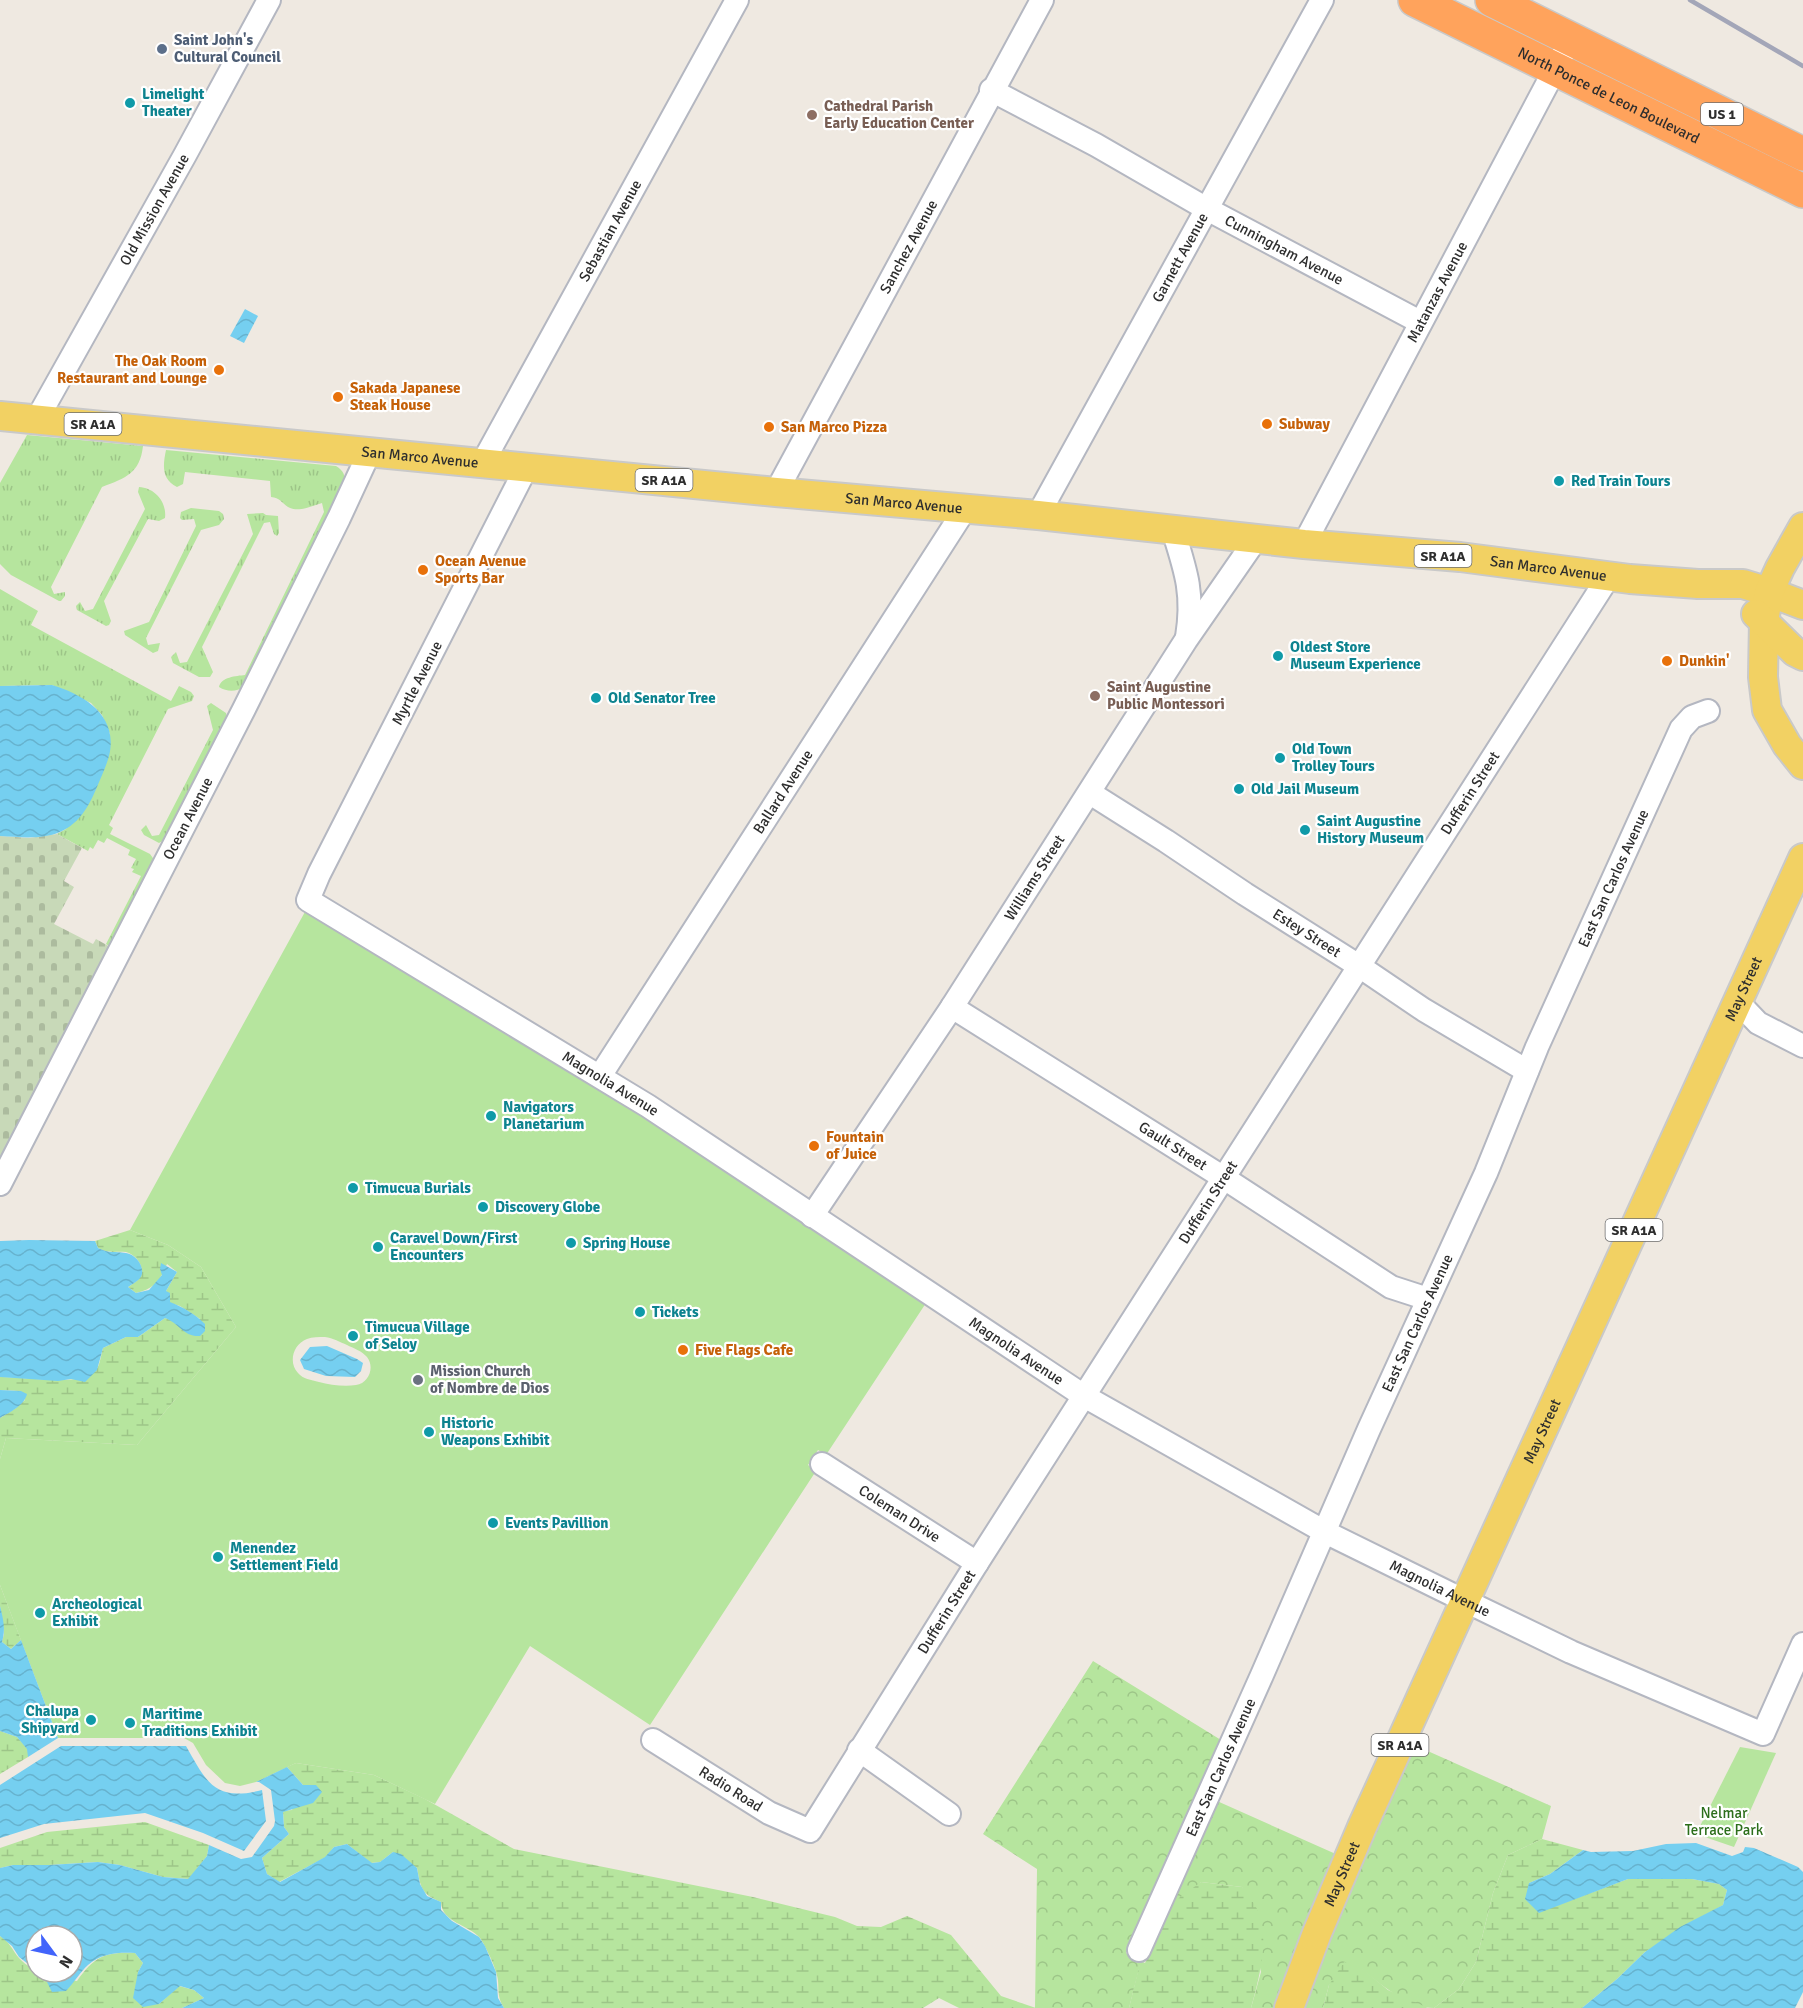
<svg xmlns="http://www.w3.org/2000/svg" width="1803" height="2008" viewBox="0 0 1803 2008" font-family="Signika,sans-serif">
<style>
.grass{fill:url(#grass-tufts)}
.forest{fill:url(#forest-crowns)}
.wetland{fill:url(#wetland-marsh)}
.cemetery{fill:url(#cemetery-stones)}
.park{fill:#b6e59e;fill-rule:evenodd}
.water{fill:url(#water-waves)}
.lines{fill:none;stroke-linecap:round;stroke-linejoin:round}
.minor-casing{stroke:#b4b7c1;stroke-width:26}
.major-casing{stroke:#c9c9c9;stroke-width:32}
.highway-casing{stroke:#c9c9c9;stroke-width:36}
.minor{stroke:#fff;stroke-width:22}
.major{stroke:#f2d163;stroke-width:28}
.highway{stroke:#ffa35c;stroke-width:33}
.rail{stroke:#a3a6b8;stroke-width:4.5}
.service-dot{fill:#5c6f8a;stroke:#fff;stroke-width:2}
.culture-dot{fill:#0f9aa8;stroke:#fff;stroke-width:2}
.education-dot{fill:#8d6e63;stroke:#fff;stroke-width:2}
.food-dot{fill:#e8710a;stroke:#fff;stroke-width:2}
.worship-dot{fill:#6b7280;stroke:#fff;stroke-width:2}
.labels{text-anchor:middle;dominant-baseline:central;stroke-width:4.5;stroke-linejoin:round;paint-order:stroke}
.shield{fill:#fff;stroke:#6d6d6d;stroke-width:1.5}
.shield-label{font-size:14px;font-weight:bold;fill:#2e2e2e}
.service-label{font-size:15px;font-weight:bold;fill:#4e5e75;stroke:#fff;text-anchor:start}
.culture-label{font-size:15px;font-weight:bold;fill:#0d838f;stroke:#fff;text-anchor:start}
.street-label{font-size:15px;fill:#2e2e2e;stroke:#fff}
.education-label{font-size:15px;font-weight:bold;fill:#785e54;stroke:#fff;text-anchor:start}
.food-label{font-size:15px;font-weight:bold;fill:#c56008;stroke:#fff;text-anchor:start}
.worship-label{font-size:15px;font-weight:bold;fill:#5b616d;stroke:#fff;text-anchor:start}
.park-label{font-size:15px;fill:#2c6e1b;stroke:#fff}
</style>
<defs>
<pattern id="grass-tufts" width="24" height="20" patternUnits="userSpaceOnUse" patternTransform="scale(1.5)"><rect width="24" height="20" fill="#b6e59e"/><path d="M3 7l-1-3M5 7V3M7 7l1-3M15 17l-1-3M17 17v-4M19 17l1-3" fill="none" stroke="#9dc588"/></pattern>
<pattern id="forest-crowns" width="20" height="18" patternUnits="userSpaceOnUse" patternTransform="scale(1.5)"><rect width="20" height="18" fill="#b6e59e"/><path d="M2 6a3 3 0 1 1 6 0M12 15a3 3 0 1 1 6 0" fill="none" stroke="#9dc588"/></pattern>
<pattern id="wetland-marsh" width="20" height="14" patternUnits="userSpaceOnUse" patternTransform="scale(1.5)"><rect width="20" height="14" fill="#b6e59e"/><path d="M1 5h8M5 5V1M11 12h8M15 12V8" fill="none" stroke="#9dc588"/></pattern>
<pattern id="cemetery-stones" width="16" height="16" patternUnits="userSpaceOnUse" patternTransform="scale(1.5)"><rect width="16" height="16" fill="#c8d9b8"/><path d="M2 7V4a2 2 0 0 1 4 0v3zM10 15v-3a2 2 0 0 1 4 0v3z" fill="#acbb9e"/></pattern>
<pattern id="water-waves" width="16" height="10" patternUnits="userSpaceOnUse" patternTransform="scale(1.5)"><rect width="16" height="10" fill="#75cff0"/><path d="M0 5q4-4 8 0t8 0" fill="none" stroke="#66b2ce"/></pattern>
</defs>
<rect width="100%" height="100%" fill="#efe9e1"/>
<g class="grass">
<path d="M27 435 143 446C140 473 126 478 102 487L51 587 54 594 65 592V596L61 601H59L11 575 0 564V483Z"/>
<path d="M166 450 336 466C344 471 345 475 345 484L244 687C236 692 227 692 219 687 221 677 236 676 245 675L324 512 322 503C311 506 298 513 288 507 281 502 280 498 271 497L270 481 185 472 183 484 177 487C161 479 163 465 166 450Z"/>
<path d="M139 487C155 488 167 502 165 518L159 521 148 519 104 601 111 621 109 625 106 626 77 610 76 606 80 602 85 611 93 609 145 509 138 492Z"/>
<polygon points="191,508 219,511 223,514 224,519 219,525 201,530 146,638 148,645 160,643 158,651 153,653 125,635 124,631 149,622 196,526 194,519 182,520 180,518 181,512"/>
<polygon points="263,513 266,515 278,516 279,533 277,536 274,534 270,522 264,523 202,647 213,672 210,677 199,677 173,663 171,657 176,652 180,663 187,662 253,534 247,514"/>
<polygon points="0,589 38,611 31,625 171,701 179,686 191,692 194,696 192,701 168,709 109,825 113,828 110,834 150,854 155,861 112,948 106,944 141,876 132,872 134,869 131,868 136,859 128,855 130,850 107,838 104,843 98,840 93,849 90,847 88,851 57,834 66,829 110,734 102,715 91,703 52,685 0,686"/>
<polygon points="211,703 226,713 228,721 166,839 159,843 144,835 141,830 146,825 152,836 159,835 213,730 207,706"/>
</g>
<g class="forest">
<polygon points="1093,1661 1221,1740 1126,1953 1141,1961 1129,2008 1035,2008 1037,1869 983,1834"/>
<path d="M1412 1744 1551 1806 1542 1839 1508 1855 1493 1893 1476 1962 1459 1989 1434 2008C1408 2008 1379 1983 1360 1968L1329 1985 1323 2008H1300Z"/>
<polygon points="1217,1801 1338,1855 1277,2008 1251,2008 1261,1972 1242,1887 1201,1882 1163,1923"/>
</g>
<g class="wetland">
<path d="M130 1230 168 1245 201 1267 236 1327 137 1445 6 1438 0 1459V1418L16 1408 25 1400 21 1391 0 1390V1377C20 1376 84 1388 96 1370 100 1365 101 1355 103 1348L126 1337H138L165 1318 171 1320 200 1319 180 1306 170 1303 166 1291 177 1272 167 1264C160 1281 154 1289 136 1293L128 1287C131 1285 137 1282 139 1278 147 1269 136 1254 126 1252 113 1251 111 1254 98 1248L95 1241Z"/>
<polygon points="0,1585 21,1640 11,1649 2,1642 4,1634 0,1606"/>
<polygon points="0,1731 17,1737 28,1749 28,1757 0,1774"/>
<path d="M296 1763 374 1775 425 1799 514 1849 753 1897 835 1917 857 1926 881 1927 907 1916 951 1935 1001 1996 1036 2008H959L939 1998 923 2008H504C495 1993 501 1987 496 1972 494 1964 485 1945 480 1938 468 1924 442 1923 441 1902 421 1894 421 1888 417 1868L393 1852 380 1862 371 1863 347 1844 334 1847 326 1857 279 1882 267 1874 262 1858 289 1834 284 1827 283 1811 292 1810 303 1785 287 1767Z"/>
<polygon points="145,1822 209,1845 207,1856 189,1879 163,1877 120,1865 98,1862 49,1865 13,1865 0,1868 0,1848 47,1832"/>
<polygon points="1542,1839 1583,1850 1550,1874 1529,1883 1539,1912 1628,1879 1692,1879 1719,1884 1727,1890 1723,1905 1645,1952 1617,1979 1582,2008 1434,2008 1459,1989 1476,1962 1493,1893 1508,1855"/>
<path d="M1201 1882 1242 1887C1247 1894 1254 1902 1258 1911 1270 1939 1259 1979 1251 2008H1129L1140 1963 1141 1961 1145 1963 1163 1923 1179 1898Z"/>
<path d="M0 1936C10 1942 12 1950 19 1958 35 1975 54 1977 77 1981 95 1956 105 1952 135 1953L143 1963 138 1972 159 2004 179 1986 194 1990 204 1998 182 2008H0Z"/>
<polygon points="1344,1962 1360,1967 1388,1990 1428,2008 1323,2008 1329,1985"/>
</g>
<polygon class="cemetery" points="57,834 82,848 64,881 74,887 54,924 93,944 96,939 112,948 0,1158 0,836 29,838"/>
<g class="park">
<path d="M306 910 596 1084 926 1303 826 1455 818 1450 808 1465 816 1471 650 1725 530 1646 435 1804 374 1775 296 1763 256 1782 240 1786 225 1783 206 1765 193 1743 184 1738H58L0 1585V1459L6 1438 137 1445 236 1327 201 1267 168 1245 130 1230ZM325 1337C333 1338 340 1342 347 1345 353 1348 362 1351 367 1357 375 1367 369 1383 356 1385 345 1387 330 1385 319 1382 311 1380 303 1379 298 1373 288 1363 293 1344 307 1339 312 1337 319 1337 325 1337Z"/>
<polygon points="1740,1747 1776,1753 1734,1847 1696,1834"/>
</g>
<g class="water">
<polygon points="245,309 258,316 244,343 230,336"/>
<path d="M52 685C85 695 119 716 109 756 106 767 101 777 97 787 89 806 80 823 60 832 41 840 19 837 0 836V686Z"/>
<path d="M29 1240 95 1241 98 1248C110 1254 114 1251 126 1253 136 1254 147 1269 140 1278 137 1282 131 1285 128 1287L136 1293 149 1290 162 1275 160 1269 161 1263 177 1272 166 1291 170 1293V1302C183 1307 195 1314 205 1324V1331L200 1336C183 1337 179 1323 165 1318L138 1337H126L103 1348 97 1370 85 1382 71 1379 58 1381 0 1377V1241Z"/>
<polygon points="327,1346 357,1359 363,1363 361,1371 355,1377 326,1376 304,1369 300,1360 310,1347"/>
<path d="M0 1390 21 1391 27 1394C24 1406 10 1412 0 1418Z"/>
<path d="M0 1606C3 1618 6 1630 2 1642L11 1649 21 1640 58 1738 28 1757 27 1749 17 1737 0 1731Z"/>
<path d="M61 1746H186C207 1783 215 1802 262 1790L266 1821 244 1851 203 1833 145 1813 44 1824 0 1838V1785Z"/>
<path d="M287 1767 303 1785H316L322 1792 313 1803 283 1812 284 1827 289 1834 262 1858 267 1874 280 1882 325 1857 334 1847 347 1844 372 1863 380 1862 393 1852 401 1854 417 1868 420 1884 427 1896 441 1902V1910L452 1921 479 1937 485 1946 496 1972 498 1998 504 2008H182L204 1998 194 1990 180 1986 159 2004 143 2007 133 1998 138 1972 143 1963 135 1953C120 1952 101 1953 88 1965 80 1972 74 1983 66 1991L52 1992 44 1976 38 1972H72V1936H36V1970L19 1957 12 1946 0 1936V1868L13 1865H49L98 1862 120 1865 163 1877 188 1879 207 1856 209 1845 241 1859 252 1857 274 1826 275 1821 271 1790 259 1782H256Z"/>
<polygon points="1696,1843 1732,1856 1743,1852 1745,1847 1754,1848 1798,1867 1803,1872 1803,1992 1795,2008 1582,2008 1617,1979 1645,1952 1680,1927 1723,1905 1727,1890 1719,1884 1692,1879 1628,1879 1539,1913 1525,1899 1529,1883 1550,1874 1583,1850 1591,1852 1633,1851 1666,1844"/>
</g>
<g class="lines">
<defs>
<g id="minor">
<path id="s1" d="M991 90 1096 145 1207 209 1420 322"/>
<path id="s2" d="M37 419 185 155 269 0"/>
<path id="s3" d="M483 462 737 0"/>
<path id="s4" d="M527 466 319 874 308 900 648 1106 1084 1396 1325 1532 1451 1594 1571 1652 1763 1734 1803 1644"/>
<path id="s5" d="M776 492 1042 0"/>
<path id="s6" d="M1038 515 1322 0"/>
<path d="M1173 530C1186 571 1194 594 1187 637"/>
<path id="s7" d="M1304 544 1562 56"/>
<path id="s8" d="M1090 793 1166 841 1245 894 1359 966 1424 1010 1527 1071"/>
<polyline points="1738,1002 1758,1023 1803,1046"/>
<path id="s9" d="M952 1007 1224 1178 1391 1287 1428 1299"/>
<path id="s10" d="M600 1076 965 509"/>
<path id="s11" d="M0 1184 244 709 339 518 370 451"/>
<path id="s12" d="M812 1216 952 1007 1186 640 1256 539"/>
<path id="s13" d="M822 1464 977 1563"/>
<path id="s14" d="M653 1740 769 1813 810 1831 977 1563 1609 576"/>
<polyline points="859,1750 949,1814"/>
<path id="s15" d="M1139 1950 1262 1675 1369 1429 1486 1173 1537 1047 1681 729 1692 717 1708 711"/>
</g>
<g id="major">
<path id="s16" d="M0 416 776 492 1038 515 1304 544 1460 557 1630 579 1698 584H1743L1769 592 1803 605"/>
<polyline points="1803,527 1780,568 1769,592 1764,621 1763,677 1767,710 1787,745 1803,765"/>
<polyline points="1756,614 1795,652 1803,656"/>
<path id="s17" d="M1289 2008 1317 1933 1362 1827 1803 858"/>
</g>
<g id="highway">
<path id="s18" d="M1415 0 1803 191"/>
<polyline points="1492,0 1803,154"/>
</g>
</defs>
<use href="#minor" class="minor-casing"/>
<use href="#major" class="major-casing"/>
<use href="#highway" class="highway-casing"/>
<use href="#minor" class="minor"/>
<use href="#major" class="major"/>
<use href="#highway" class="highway"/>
<polyline class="rail" points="1690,0 1803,66"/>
</g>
<circle class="service-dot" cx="162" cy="49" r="6"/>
<g class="culture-dot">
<circle cx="130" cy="103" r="6"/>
<circle cx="1559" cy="481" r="6"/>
<circle cx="1278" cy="656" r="6"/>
<circle cx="596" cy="698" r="6"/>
<circle cx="1280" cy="758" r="6"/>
<circle cx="1239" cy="789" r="6"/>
<circle cx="1305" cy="830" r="6"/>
<circle cx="491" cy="1116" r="6"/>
<circle cx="353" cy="1188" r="6"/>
<circle cx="483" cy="1207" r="6"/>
<circle cx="571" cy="1243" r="6"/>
<circle cx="378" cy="1247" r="6"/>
<circle cx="640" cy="1312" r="6"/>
<circle cx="353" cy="1336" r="6"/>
<circle cx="429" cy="1432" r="6"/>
<circle cx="493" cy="1523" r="6"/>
<circle cx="218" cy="1557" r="6"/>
<circle cx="40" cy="1613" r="6"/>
<circle cx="91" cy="1720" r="6"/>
<circle cx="130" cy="1723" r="6"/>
</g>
<g class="education-dot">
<circle cx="812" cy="115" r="6"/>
<circle cx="1095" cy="696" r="6"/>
</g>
<g class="food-dot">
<circle cx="219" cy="370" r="6"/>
<circle cx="338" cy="397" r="6"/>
<circle cx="1267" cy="424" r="6"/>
<circle cx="769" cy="427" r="6"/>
<circle cx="423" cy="570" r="6"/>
<circle cx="1667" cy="661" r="6"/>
<circle cx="814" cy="1146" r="6"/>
<circle cx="683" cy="1350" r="6"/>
</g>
<circle class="worship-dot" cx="418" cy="1380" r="6"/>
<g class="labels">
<g class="shield">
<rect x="1701" y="103" width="42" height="22" rx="4.5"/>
<rect x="64.5" y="413" width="57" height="22" rx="4.5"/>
<rect x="635.5" y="469" width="57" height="22" rx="4.5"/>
<rect x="1414.5" y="545" width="57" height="22" rx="4.5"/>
<rect x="1605.5" y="1219" width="57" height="22" rx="4.5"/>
<rect x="1371.5" y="1734" width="57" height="22" rx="4.5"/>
</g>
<g class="shield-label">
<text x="1722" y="114">US 1</text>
<text x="93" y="424">SR A1A</text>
<text x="664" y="480">SR A1A</text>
<text x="1443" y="556">SR A1A</text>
<text x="1634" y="1230">SR A1A</text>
<text x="1400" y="1745">SR A1A</text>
</g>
<g class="service-label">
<text x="174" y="40">Saint John's<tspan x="174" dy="17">Cultural Council</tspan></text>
</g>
<g class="culture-label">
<text x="142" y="94">Limelight<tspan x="142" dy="17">Theater</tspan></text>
<text x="1571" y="481">Red Train Tours</text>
<text x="1290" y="647">Oldest Store<tspan x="1290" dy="17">Museum Experience</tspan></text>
<text x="608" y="698">Old Senator Tree</text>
<text x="1292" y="749">Old Town<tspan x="1292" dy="17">Trolley Tours</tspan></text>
<text x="1251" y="789">Old Jail Museum</text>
<text x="1317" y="821">Saint Augustine<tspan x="1317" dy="17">History Museum</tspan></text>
<text x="503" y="1107">Navigators<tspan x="503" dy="17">Planetarium</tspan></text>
<text x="365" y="1188">Timucua Burials</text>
<text x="495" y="1207">Discovery Globe</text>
<text x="390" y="1238">Caravel Down/First<tspan x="390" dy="17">Encounters</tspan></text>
<text x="583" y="1243">Spring House</text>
<text x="652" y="1312">Tickets</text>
<text x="365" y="1327">Timucua Village<tspan x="365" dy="17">of Seloy</tspan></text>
<text x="441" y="1423">Historic<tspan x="441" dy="17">Weapons Exhibit</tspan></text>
<text x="505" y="1523">Events Pavillion</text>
<text x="230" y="1548">Menendez<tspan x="230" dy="17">Settlement Field</tspan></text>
<text x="52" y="1604">Archeological<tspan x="52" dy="17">Exhibit</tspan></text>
<text x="79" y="1711" text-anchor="end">Chalupa<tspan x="79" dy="17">Shipyard</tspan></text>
<text x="142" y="1714">Maritime<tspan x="142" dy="17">Traditions Exhibit</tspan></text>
</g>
<g class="street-label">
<text stroke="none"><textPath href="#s18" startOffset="216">North Ponce de Leon Boulevard</textPath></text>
<text stroke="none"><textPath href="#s2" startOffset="240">Old Mission Avenue</textPath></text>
<text stroke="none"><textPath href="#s3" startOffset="264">Sebastian Avenue</textPath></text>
<text stroke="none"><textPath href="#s5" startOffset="279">Sanchez Avenue</textPath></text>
<text stroke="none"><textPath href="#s1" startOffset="334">Cunningham Avenue</textPath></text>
<text stroke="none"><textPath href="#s6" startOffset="294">Garnett Avenue</textPath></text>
<text stroke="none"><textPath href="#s7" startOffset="285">Matanzas Avenue</textPath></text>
<text stroke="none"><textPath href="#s16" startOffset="422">San Marco Avenue</textPath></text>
<text stroke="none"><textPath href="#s16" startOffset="908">San Marco Avenue</textPath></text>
<text stroke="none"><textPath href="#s16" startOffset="1556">San Marco Avenue</textPath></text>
<text transform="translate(417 683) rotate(-63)">Myrtle Avenue</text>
<text stroke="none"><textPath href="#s10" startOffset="338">Ballard Avenue</textPath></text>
<text stroke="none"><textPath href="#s14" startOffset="1412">Dufferin Street</textPath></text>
<text stroke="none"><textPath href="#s11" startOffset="411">Ocean Avenue</textPath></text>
<text stroke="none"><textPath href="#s12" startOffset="405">Williams Street</textPath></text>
<text stroke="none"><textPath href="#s15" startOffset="1172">East San Carlos Avenue</textPath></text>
<text stroke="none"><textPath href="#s8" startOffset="258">Estey Street</textPath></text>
<text stroke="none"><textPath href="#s17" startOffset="1116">May Street</textPath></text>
<text stroke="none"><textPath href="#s4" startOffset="840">Magnolia Avenue</textPath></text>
<text stroke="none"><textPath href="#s9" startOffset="261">Gault Street</textPath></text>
<text stroke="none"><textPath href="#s14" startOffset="926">Dufferin Street</textPath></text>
<text stroke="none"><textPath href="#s15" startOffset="686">East San Carlos Avenue</textPath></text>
<text stroke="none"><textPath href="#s4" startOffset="1326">Magnolia Avenue</textPath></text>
<text stroke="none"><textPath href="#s17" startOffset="630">May Street</textPath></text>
<text stroke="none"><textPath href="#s13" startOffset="92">Coleman Drive</textPath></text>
<text stroke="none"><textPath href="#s4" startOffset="1812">Magnolia Avenue</textPath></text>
<text stroke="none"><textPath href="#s14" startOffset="440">Dufferin Street</textPath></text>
<text stroke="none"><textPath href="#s15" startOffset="200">East San Carlos Avenue</textPath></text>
<text stroke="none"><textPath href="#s14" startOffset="92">Radio Road</textPath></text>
<text stroke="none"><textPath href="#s17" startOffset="144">May Street</textPath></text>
</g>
<g class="education-label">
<text x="824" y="106">Cathedral Parish<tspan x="824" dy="17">Early Education Center</tspan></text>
<text x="1107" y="687">Saint Augustine<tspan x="1107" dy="17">Public Montessori</tspan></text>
</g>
<g class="food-label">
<text x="207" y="361" text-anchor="end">The Oak Room<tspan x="207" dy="17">Restaurant and Lounge</tspan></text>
<text x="350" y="388">Sakada Japanese<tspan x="350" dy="17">Steak House</tspan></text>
<text x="1279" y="424">Subway</text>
<text x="781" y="427">San Marco Pizza</text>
<text x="435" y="561">Ocean Avenue<tspan x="435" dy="17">Sports Bar</tspan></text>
<text x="1679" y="661">Dunkin'</text>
<text x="826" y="1137">Fountain<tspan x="826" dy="17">of Juice</tspan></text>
<text x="695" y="1350">Five Flags Cafe</text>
</g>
<g class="worship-label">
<text x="430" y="1371">Mission Church<tspan x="430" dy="17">of Nombre de Dios</tspan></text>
</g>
<g class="park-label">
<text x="1724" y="1813">Nelmar<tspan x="1724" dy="17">Terrace Park</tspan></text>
</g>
</g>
<g transform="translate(54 1954) rotate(123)"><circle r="28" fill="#ffffff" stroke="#ababab" stroke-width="1.5"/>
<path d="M0-4.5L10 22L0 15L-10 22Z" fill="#4264fb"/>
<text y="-9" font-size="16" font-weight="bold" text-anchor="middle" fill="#2e2e2e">N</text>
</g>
</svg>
